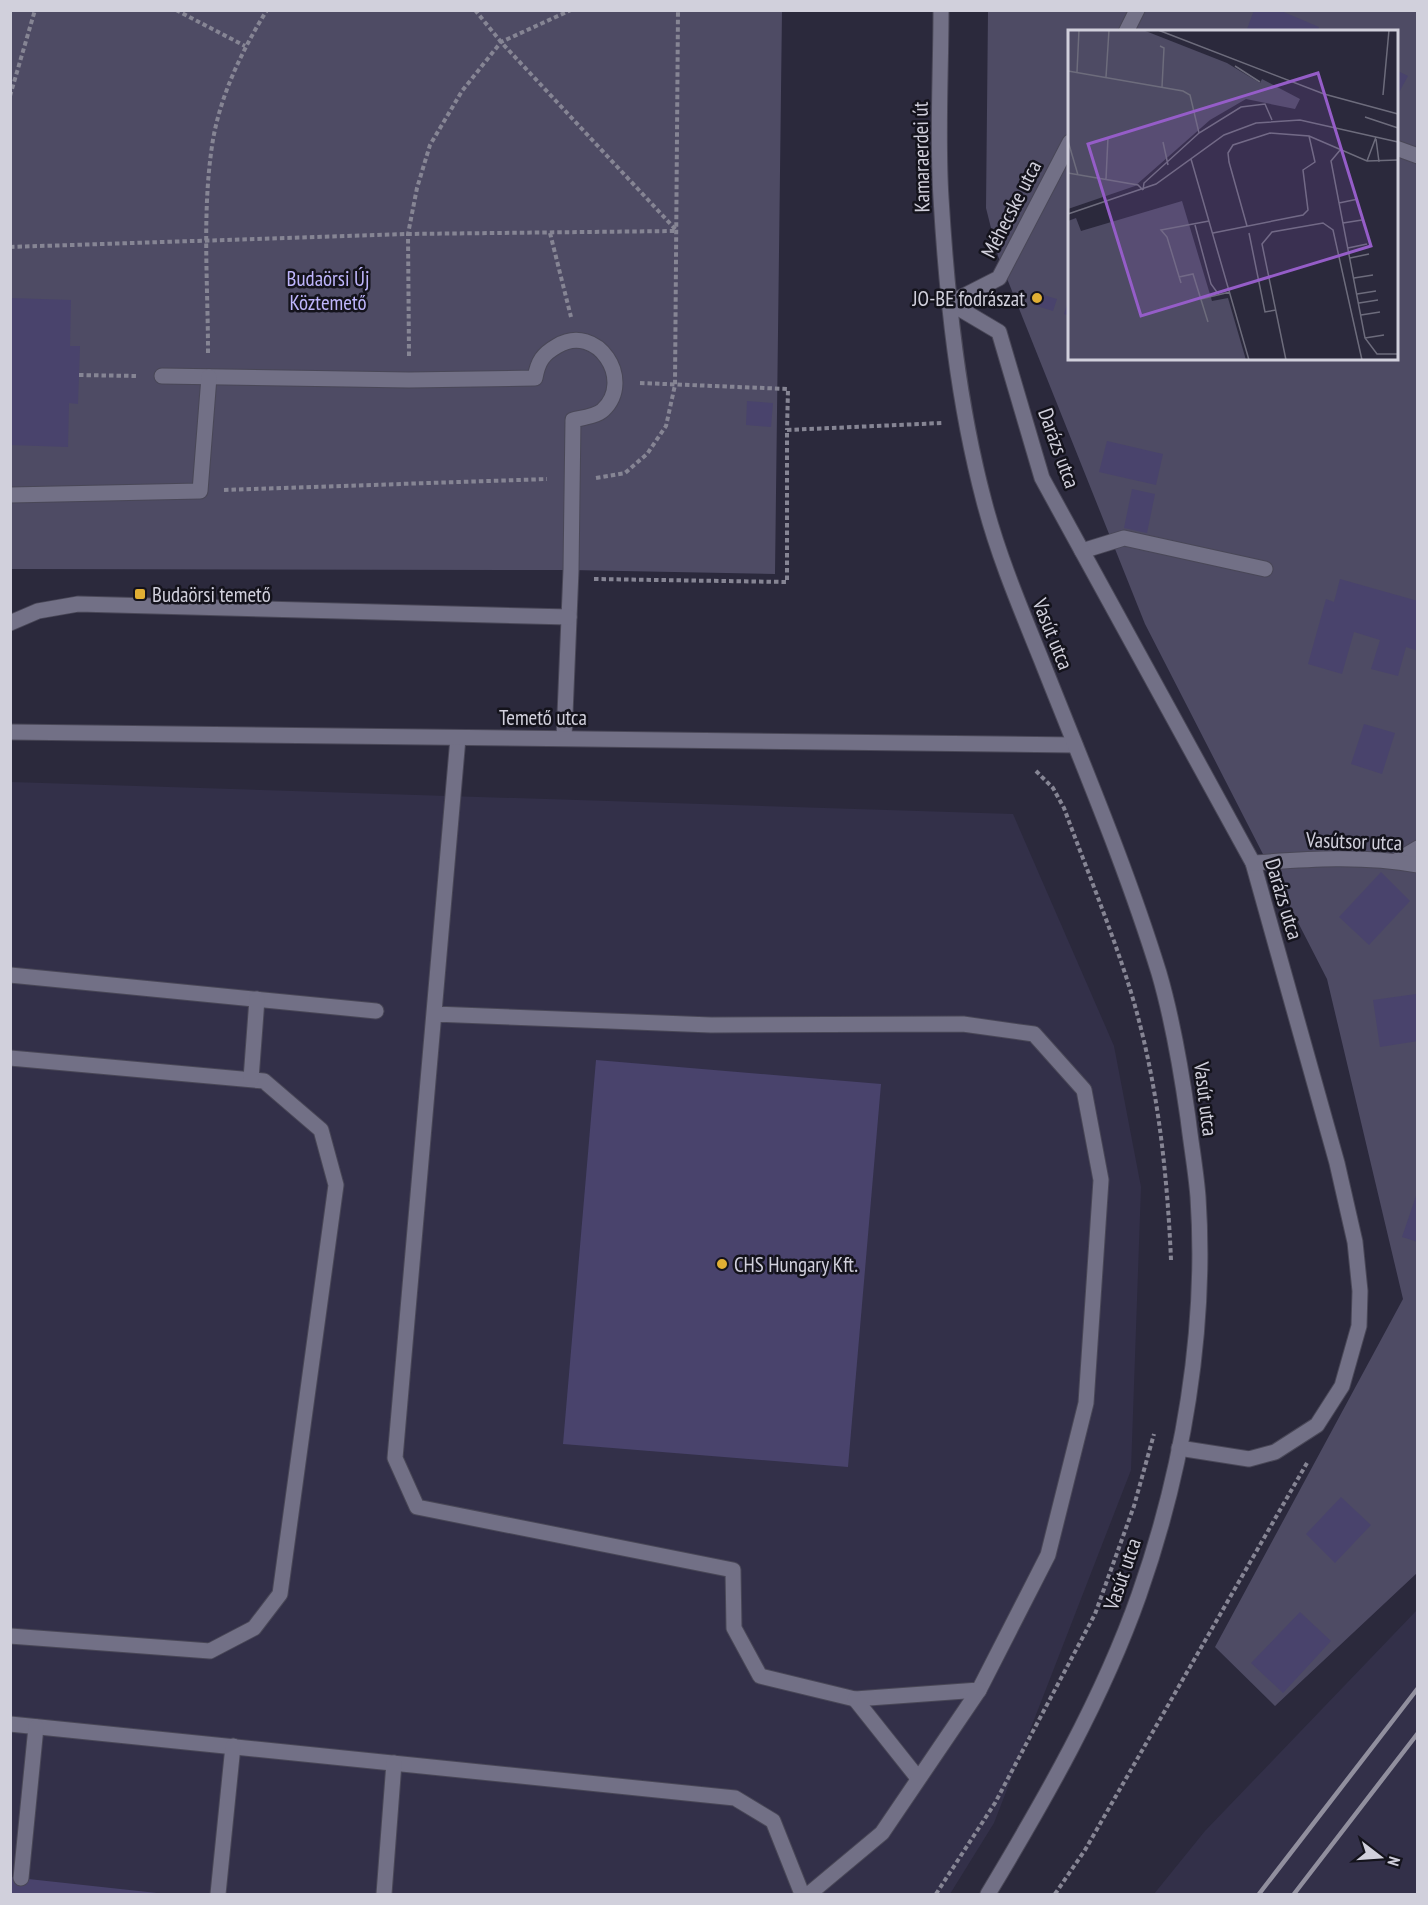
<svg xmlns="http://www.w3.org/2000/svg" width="1428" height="1905" viewBox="0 0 1428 1905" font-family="'PT Sans Narrow',sans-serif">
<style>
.built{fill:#333049}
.green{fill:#4e4b64;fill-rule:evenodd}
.building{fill:#49436c}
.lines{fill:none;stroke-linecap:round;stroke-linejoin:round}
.service-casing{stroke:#494757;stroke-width:17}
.minor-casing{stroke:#494757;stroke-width:17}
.tertiary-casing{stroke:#494757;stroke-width:17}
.path{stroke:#868594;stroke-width:4;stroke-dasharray:4.5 3;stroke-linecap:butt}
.service{stroke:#727086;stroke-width:15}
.minor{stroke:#727086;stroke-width:15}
.tertiary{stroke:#727086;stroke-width:15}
.rail{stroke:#918f9e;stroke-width:4.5}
.poi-dot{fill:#e1af34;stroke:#14131c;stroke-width:2}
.labels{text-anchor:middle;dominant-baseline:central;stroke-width:5;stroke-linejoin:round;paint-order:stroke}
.street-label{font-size:21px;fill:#d1d0dc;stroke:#14131c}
.park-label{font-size:21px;fill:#bfb6fc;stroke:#14131c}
.poi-label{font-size:21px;fill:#d1d0dc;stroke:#14131c;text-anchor:start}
.inset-road{fill:none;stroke:#6d6c7c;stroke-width:1.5}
.view{fill:#955dc8;fill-opacity:0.15;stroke:#955dc8;stroke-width:3}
.inset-edge{fill:none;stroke:#d1d0dc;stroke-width:3}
</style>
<rect width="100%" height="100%" fill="#2b293c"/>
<g class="built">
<polygon points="11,782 1013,814 1114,1046 1141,1187 1131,1470 994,1823 950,1894 11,1894"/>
<polygon points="1417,1610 1417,1894 1154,1894 1205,1831"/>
</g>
<g class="green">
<polygon points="11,11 782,11 775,574 571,570 11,569"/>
<path d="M988 11H1417V1573L1275 1706 1215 1647 1403 1299 1327 979 1145 624 998 256 986 208ZM1070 32H1396V358H1070Z"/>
</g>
<g class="building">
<polygon points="1254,10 1279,10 1319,27 1317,32 1246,32"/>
<polygon points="1396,70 1408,76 1396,98"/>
<polygon points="1037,293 1057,299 1053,311 1033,305"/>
<polygon points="10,298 71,300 70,346 80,346 78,404 69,403 68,447 10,445"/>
<polygon points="1069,299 1070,300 1070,316 1064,314"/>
<polygon points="747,401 773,403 771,427 746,425"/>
<polygon points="1107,441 1163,454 1156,485 1099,472"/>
<polygon points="1132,489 1155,494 1147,533 1124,528"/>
<polygon points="1340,579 1418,601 1418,651 1406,647 1398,676 1371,669 1380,640 1354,632 1342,674 1308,664 1326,599 1334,602"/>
<polygon points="1364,724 1395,733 1382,774 1351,764"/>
<polygon points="1381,872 1410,901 1369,945 1339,917"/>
<polygon points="1416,994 1418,1041 1380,1047 1373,1000"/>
<polygon points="596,1060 881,1084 848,1467 563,1444"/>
<polygon points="1417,1193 1418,1193 1418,1242 1402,1237"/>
<polygon points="1341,1497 1371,1525 1335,1563 1306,1534"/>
<polygon points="1300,1612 1331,1641 1283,1693 1251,1663"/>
<polygon points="10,1877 157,1893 157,1894 10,1894"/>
</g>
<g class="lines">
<defs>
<g id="service">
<polyline points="1396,148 1418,156"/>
<path d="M162 376 409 380 535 378C538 361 543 354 557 346 597 322 635 380 603 410 597 416 581 418 573 420L571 570 564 738"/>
<polyline points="10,495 200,491 209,377"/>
<polyline points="1082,551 1124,538 1265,569"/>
<polyline points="10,623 38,611 78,604 569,617"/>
<polyline points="1396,861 1418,848"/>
<polyline points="10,975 376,1011"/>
<polyline points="434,1014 711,1025 963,1024 1034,1034 1084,1090 1101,1180 1086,1403 1048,1555 979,1690 855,1699 760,1676 734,1628 733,1570 417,1507 395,1458 458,738"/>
<polyline points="10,1058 264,1081 321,1130 336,1185 280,1594 254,1628 210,1651 10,1636"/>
<polyline points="251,1079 257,999"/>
<polyline points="855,1699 917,1777"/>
<polyline points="10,1724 735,1798 773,1821 802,1894"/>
<polyline points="21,1878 36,1727"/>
<polyline points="218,1894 233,1746"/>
<polyline points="384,1894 394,1763"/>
<polyline points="809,1894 882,1833 979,1690"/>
</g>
<g id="minor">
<polyline points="1126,32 1137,10"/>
<polyline points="950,303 999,332 1042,478 1253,863 1337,1163 1355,1242 1360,1291 1359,1326 1342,1386 1317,1425 1275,1452 1249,1459 1179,1448"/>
<polyline points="950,303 999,278 1070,142"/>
<polyline points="10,732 1075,745"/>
<path d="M1253 863C1308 859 1363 855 1418 865"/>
</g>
<path id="tertiary" d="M941 10C941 73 937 136 941 198 947 299 958 403 984 501 998 555 1020 607 1041 659 1082 763 1126 866 1159 973 1173 1021 1181 1069 1188 1118 1191 1144 1196 1171 1198 1197 1207 1330 1183 1470 1139 1595 1102 1700 1045 1799 988 1894"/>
</defs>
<use href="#service" class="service-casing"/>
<use href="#minor" class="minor-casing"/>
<use href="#tertiary" class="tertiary-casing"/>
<g class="path">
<polyline points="176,10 245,46"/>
<polyline points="475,10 501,42 677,231"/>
<polyline points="10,96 35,10"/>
<polyline points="550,233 571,317"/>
<polyline points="10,247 408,234 677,231"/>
<path d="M208 353C208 285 202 213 212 146 219 98 241 52 267 10"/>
<polyline points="409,356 408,234 417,188 430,145 462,91 501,42 571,10"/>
<polyline points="79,375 138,376"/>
<polyline points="640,383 788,389 787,430"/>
<polyline points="596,478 625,473 647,454 666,426 675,385 678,10"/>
<polyline points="224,490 547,479"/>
<polyline points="594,579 787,582 787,430 942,423"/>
<path d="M1036 771 1053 788 1064 808C1086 868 1111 928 1130 989 1157 1077 1167 1169 1171 1260"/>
<polyline points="936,1894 995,1803 1095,1614 1134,1506 1154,1434"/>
<polyline points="1055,1894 1085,1850 1307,1463"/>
</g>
<use href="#service" class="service"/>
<use href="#minor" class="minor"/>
<use href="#tertiary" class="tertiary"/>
<g class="rail">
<polyline points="1259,1894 1418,1688"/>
<polyline points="1294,1894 1418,1733"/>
</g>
</g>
<g class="poi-dot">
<circle cx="1037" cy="298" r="6"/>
<rect x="134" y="588" width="12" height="12" rx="3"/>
<circle cx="722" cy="1264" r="6"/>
</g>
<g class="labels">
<g class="street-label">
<text transform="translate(921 157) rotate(-91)">Kamaraerdei út</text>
<text transform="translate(1011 209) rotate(-63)">Méhecske utca</text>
<text transform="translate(1059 448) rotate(70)">Darázs utca</text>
<text transform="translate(1053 634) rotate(68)">Vasút utca</text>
<text x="543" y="717">Temető utca</text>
<text transform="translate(1354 841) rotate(2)">Vasútsor utca</text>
<text transform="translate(1284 899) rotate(73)">Darázs utca</text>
<text transform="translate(1206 1099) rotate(83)">Vasút utca</text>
<text transform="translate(1122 1574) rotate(-71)">Vasút utca</text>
</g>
<g class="park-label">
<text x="328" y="278">Budaörsi Új<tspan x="328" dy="24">Köztemető</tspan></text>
</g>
<g class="poi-label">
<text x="1025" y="298" text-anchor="end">JO-BE fodrászat</text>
<text x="152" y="594">Budaörsi temető</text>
<text x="734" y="1264">CHS Hungary Kft.</text>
</g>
</g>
<g transform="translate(1068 30)">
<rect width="330" height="330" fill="#2b293c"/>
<path d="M0 0H75L159 33 192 53 194 49 232 69 227 79 178 69 142 90 67 156 0 179ZM114 171 144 271 160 268 178 330H0V191L8 188 13 201Z" fill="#4e4b64"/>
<path class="inset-road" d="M90 0 256 64 330 84M92 16 96 18 94 57M167 36 192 52M0 41 115 61 122 65 131 103M9 42 11 0M38 47 41 0M315 65 321 0M297 87 330 98M241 106 299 131 330 130M308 109 311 132M0 111 10 145M95 112 100 135M273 119 263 131 297 308 309 324H330M123 129 181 330M299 131 308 107M0 143 70 155 75 160M38 149 40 107M75 160 76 153 131 103 173 77 197 74 204 90M271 173 290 169M0 184 88 154 156 105 188 93 232 90 330 112M275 193 294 190M127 195 143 254 151 265M145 203 235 185 240 180 235 140 247 132 241 106 202 103 165 115 160 123 161 132 179 196M181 203 197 282 208 280M280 218 299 214M282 228 301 224M111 247 125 244 140 292M286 248 305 245M113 253 99 207 93 200 141 191M289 264 308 261M133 269 162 262M291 273 310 270M293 285 312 282M297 308 316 305M218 330 194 214 204 202 255 193 265 200 294 330"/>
<path class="view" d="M250 43 303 216 73 286 20 114Z"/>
<rect width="330" height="330" class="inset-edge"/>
</g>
<rect width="1428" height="1905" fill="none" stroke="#d1d0dc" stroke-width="24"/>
<g transform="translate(1380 1857) rotate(107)" stroke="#14131c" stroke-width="4.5" paint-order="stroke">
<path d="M0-4.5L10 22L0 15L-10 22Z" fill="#d1d0dc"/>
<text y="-9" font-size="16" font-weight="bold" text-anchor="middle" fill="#d1d0dc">N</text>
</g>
</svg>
